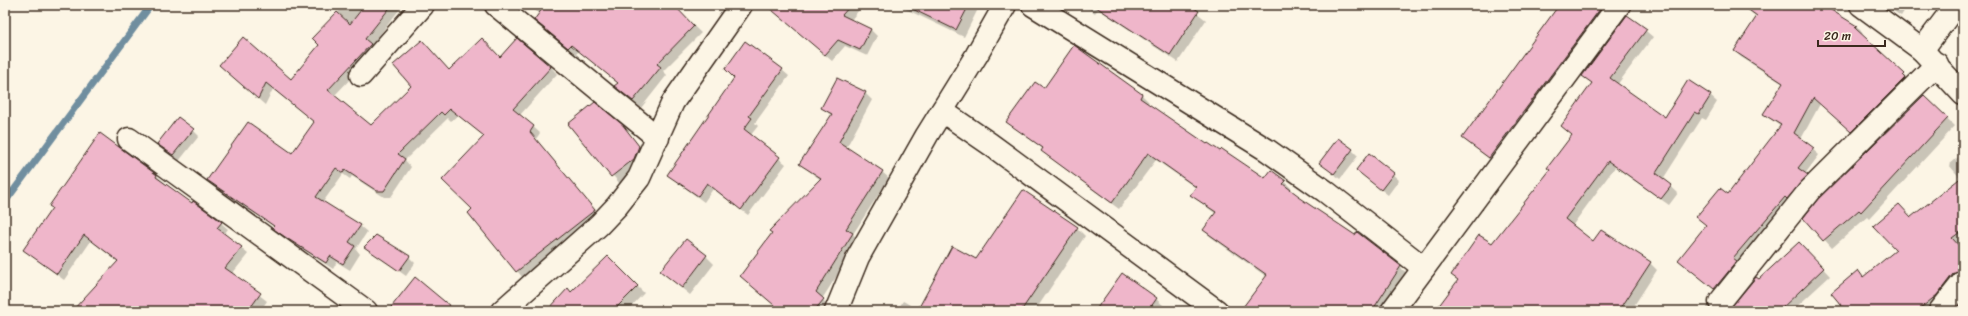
<svg xmlns="http://www.w3.org/2000/svg" width="1968" height="316" viewBox="0 0 1968 316" font-family="Sriracha,sans-serif">
<style>
.shadow{fill:#0003}
.lines{fill:none;stroke-linecap:round;stroke-linejoin:round}
.stream{stroke:#708e9f;stroke-width:7}
.building{fill:#efb6ca;stroke:#3b2a1e}
.minor-casing{stroke:#3b2a1e;stroke-width:25}
.minor{stroke:#fcf5e5;stroke-width:22}
</style>
<rect width="100%" height="100%" fill="#fcf5e5"/>
<filter id="ink" filterUnits="userSpaceOnUse"><feTurbulence type="fractalNoise" baseFrequency=".025" numOctaves="2"/><feDisplacementMap in="SourceGraphic" scale="8" xChannelSelector="R" yChannelSelector="G"/><feConvolveMatrix kernelMatrix="1 2 1 2 8 2 1 2 1" color-interpolation-filters="sRGB"/></filter>
<g filter="url(#ink)">
<g class="shadow">
<polygon points="345,5 403,5 371,46 377,51 334,96 371,126 449,71 500,59 517,40 551,67 557,74 520,115 540,133 536,139 600,217 523,278 469,213 473,209 484,136 458,115 451,121 448,118 405,160 411,167 391,197 384,197 352,176 350,179 343,174 323,202 360,226 367,232 356,249 360,254 350,270 337,262 333,269 296,245 274,227 215,187 209,180 292,154 315,123 273,89 265,105 227,72 291,80 320,45 313,38"/>
<polygon points="527,5 672,5 701,33 663,71 667,75 641,108 616,86 619,84 579,51 576,54 542,27 535,20 540,14"/>
<polygon points="767,5 863,5 851,20 870,29 877,36 867,56 845,46 832,61"/>
<polygon points="897,5 980,5 964,37"/>
<polygon points="1083,5 1187,5 1206,20 1178,62 1098,9 1095,13"/>
<polygon points="1561,5 1618,5 1497,165 1463,138"/>
<polygon points="1741,5 1824,5 1856,26 1863,33 1861,35 1910,81 1858,138 1820,104 1801,139 1819,155 1805,174 1813,182 1721,295 1686,266 1728,196 1781,127 1764,114 1783,84 1741,57 1735,51 1757,17"/>
<polygon points="1884,5 1908,5 1901,16"/>
<polygon points="1628,16 1653,37 1617,85 1665,118 1710,96 1717,102 1706,120 1702,118 1663,179 1678,193 1669,205 1615,167 1572,226 1593,243 1650,263 1657,270 1635,304 1645,311 1436,311 1459,281 1453,275 1492,245 1551,171 1573,136 1562,126 1593,84 1584,75"/>
<polygon points="1963,20 1963,28 1959,24"/>
<polygon points="782,70 789,76 755,123 758,126 750,136 786,164 748,215 713,189 704,202 668,175"/>
<polygon points="1044,90 1142,95 1149,102 1147,104 1207,146 1266,180 1285,182 1292,189 1290,191 1304,202 1355,237 1358,233 1408,274 1384,311 1253,311 1267,277 1211,237 1204,230 1216,214 1191,195 1196,188 1156,160 1119,209 1049,157 1043,149 1007,122"/>
<polygon points="865,93 872,100 846,148 882,172 889,178 853,234 859,241 822,299 830,307 827,311 782,311 821,180 800,164 832,116 822,108"/>
<polygon points="1924,96 1955,126 1869,219 1867,217 1832,248 1805,218"/>
<polygon points="570,124 621,125 647,155 641,167 620,184"/>
<polygon points="193,130 199,136 179,161 158,144"/>
<polygon points="100,134 157,176 192,205 221,223 228,229 224,234 248,254 232,274 267,301 260,311 74,311 118,262 91,241 64,280 24,250 53,209 50,206"/>
<polygon points="1352,150 1358,156 1340,179 1321,163"/>
<polygon points="1963,153 1963,242 1959,246 1963,251 1963,279 1933,311 1847,311 1863,278 1897,250 1911,218 1961,179 1949,165"/>
<polygon points="1369,154 1399,180 1388,195 1363,175"/>
<polygon points="1077,228 1085,236 1035,311 897,311 903,301 919,310 977,260"/>
<polygon points="365,247 409,257 415,263 406,276"/>
<polygon points="1806,250 1830,276 1792,311 1728,311 1759,280"/>
<polygon points="706,256 714,264 690,295 661,271"/>
<polygon points="608,257 644,293 627,311 548,311 572,294"/>
<polygon points="1156,299 1164,306 1160,311 1099,311"/>
<polygon points="1708,306 1713,311 1705,311"/>
</g>
<g class="lines">
<polyline class="stream" points="5,202 151,5"/>
</g>
<g class="building">
<polygon points="365,5 392,5 365,39 371,44 328,90 371,125 411,86 393,65 422,40 449,70 482,38 500,57 517,38 551,67 513,109 534,126 530,132 595,210 516,272 468,213 472,209 442,180 484,136 450,109 444,115 441,112 398,154 405,159 384,191 377,191 345,170 343,173 336,168 316,197 361,225 349,242 355,246 343,264 330,256 326,263 288,239 272,228 274,226 207,180 248,122 292,153 314,122 266,83 258,99 219,65 243,37 291,79 319,45 312,38 337,12 350,24"/>
<polygon points="545,5 674,5 694,26 657,64 661,67 633,101 614,86 618,83 571,45 568,48 534,20"/>
<polygon points="766,5 851,5 842,15 871,29 860,50 838,40 825,55"/>
<polygon points="904,5 969,5 956,30"/>
<polygon points="1093,5 1189,5 1199,11 1170,55"/>
<polygon points="1559,5 1603,5 1489,158 1462,138"/>
<polygon points="1742,5 1823,5 1857,26 1855,28 1905,74 1903,76 1905,78 1851,132 1813,98 1794,133 1814,148 1798,168 1808,175 1787,199 1785,197 1733,258 1737,261 1714,289 1678,260 1706,225 1696,217 1720,188 1728,194 1781,125 1763,114 1783,83 1734,51 1757,16"/>
<polygon points="1627,15 1647,29 1610,78 1665,117 1688,80 1711,95 1699,114 1695,112 1656,173 1672,185 1661,199 1608,161 1565,219 1593,241 1601,230 1651,262 1619,311 1435,311 1458,280 1451,275 1479,235 1492,243 1550,170 1547,168 1572,135 1561,126 1592,83 1582,76"/>
<polygon points="745,41 783,69 749,116 752,118 744,129 780,157 741,210 707,183 698,196 667,175 734,78 725,69"/>
<polygon points="1074,45 1142,94 1140,98 1207,144 1208,143 1220,151 1222,149 1265,178 1271,170 1286,181 1283,184 1299,196 1298,197 1355,235 1357,232 1401,266 1372,311 1240,311 1267,275 1203,230 1216,212 1190,195 1196,187 1148,153 1112,203 1041,151 1043,148 1006,122 1035,82 1044,88"/>
<polygon points="837,78 866,92 839,142 883,171 846,229 853,233 816,292 824,299 814,311 781,311 740,276 772,233 769,231 821,178 799,164 832,114 821,108"/>
<polygon points="1924,95 1948,118 1861,212 1859,210 1823,241 1803,218 1818,199"/>
<polygon points="595,102 622,124 639,146 634,159 611,177 568,124"/>
<polygon points="178,117 194,129 173,155 157,144"/>
<polygon points="100,133 157,175 156,177 192,203 193,201 222,222 217,228 242,247 225,268 261,293 248,311 72,311 118,261 84,235 57,274 23,250 52,208 49,206"/>
<polygon points="1338,138 1353,149 1334,174 1319,163"/>
<polygon points="1369,153 1394,173 1381,190 1356,170"/>
<polygon points="1963,176 1963,230 1952,238 1963,250 1963,270 1953,274 1937,295 1917,311 1846,311 1831,293 1858,270 1863,277 1896,250 1873,226 1899,204 1911,217"/>
<polygon points="1023,190 1078,227 1021,311 917,311 952,246 976,259"/>
<polygon points="376,235 410,256 399,271 364,247"/>
<polygon points="686,239 707,255 682,288 660,271"/>
<polygon points="1799,242 1824,268 1779,311 1728,311 1756,277 1759,279"/>
<polygon points="608,256 638,286 613,311 547,311 568,288 571,292"/>
<polygon points="1122,273 1157,298 1148,311 1095,311"/>
<polygon points="415,277 456,311 388,311"/>
</g>
<g class="lines">
<defs>
<g id="minor">
<polyline points="496,5 658,138"/>
<polyline points="1033,5 1267,150 1325,191 1424,268"/>
<polyline points="1861,5 1922,50 1963,94"/>
<polyline points="1922,50 1956,5"/>
<polyline points="361,75 423,5"/>
<polyline points="942,111 990,144 1217,311"/>
<polyline points="129,139 366,311"/>
<polyline points="1720,302 1809,191 1937,64"/>
<polyline points="502,311 599,225 617,206 639,178 673,102 741,5"/>
<polyline points="836,311 858,257 927,135 976,56 1005,5"/>
<polyline points="1392,311 1619,5"/>
<polyline points="1940,311 1963,282"/>
</g>
</defs>
<use href="#minor" class="minor-casing"/>
<use href="#minor" class="minor"/>
</g>
</g>
<rect width="1968" height="316" fill="none" stroke="#fcf5e5" stroke-width="20"/>
<rect x="10" y="10" width="1948" height="296" fill="none" stroke="#3b2a1e" stroke-width="1.5" filter="url(#ink)"/>
<path d="M1818 40v6h67v-6" fill="none" stroke="#3b2a1e" stroke-width="2"/>
<text x="1824" y="40" font-size="12" fill="#3b2a1e" stroke="#fcf5e5" stroke-width="3" paint-order="stroke">20 m</text>
</svg>
